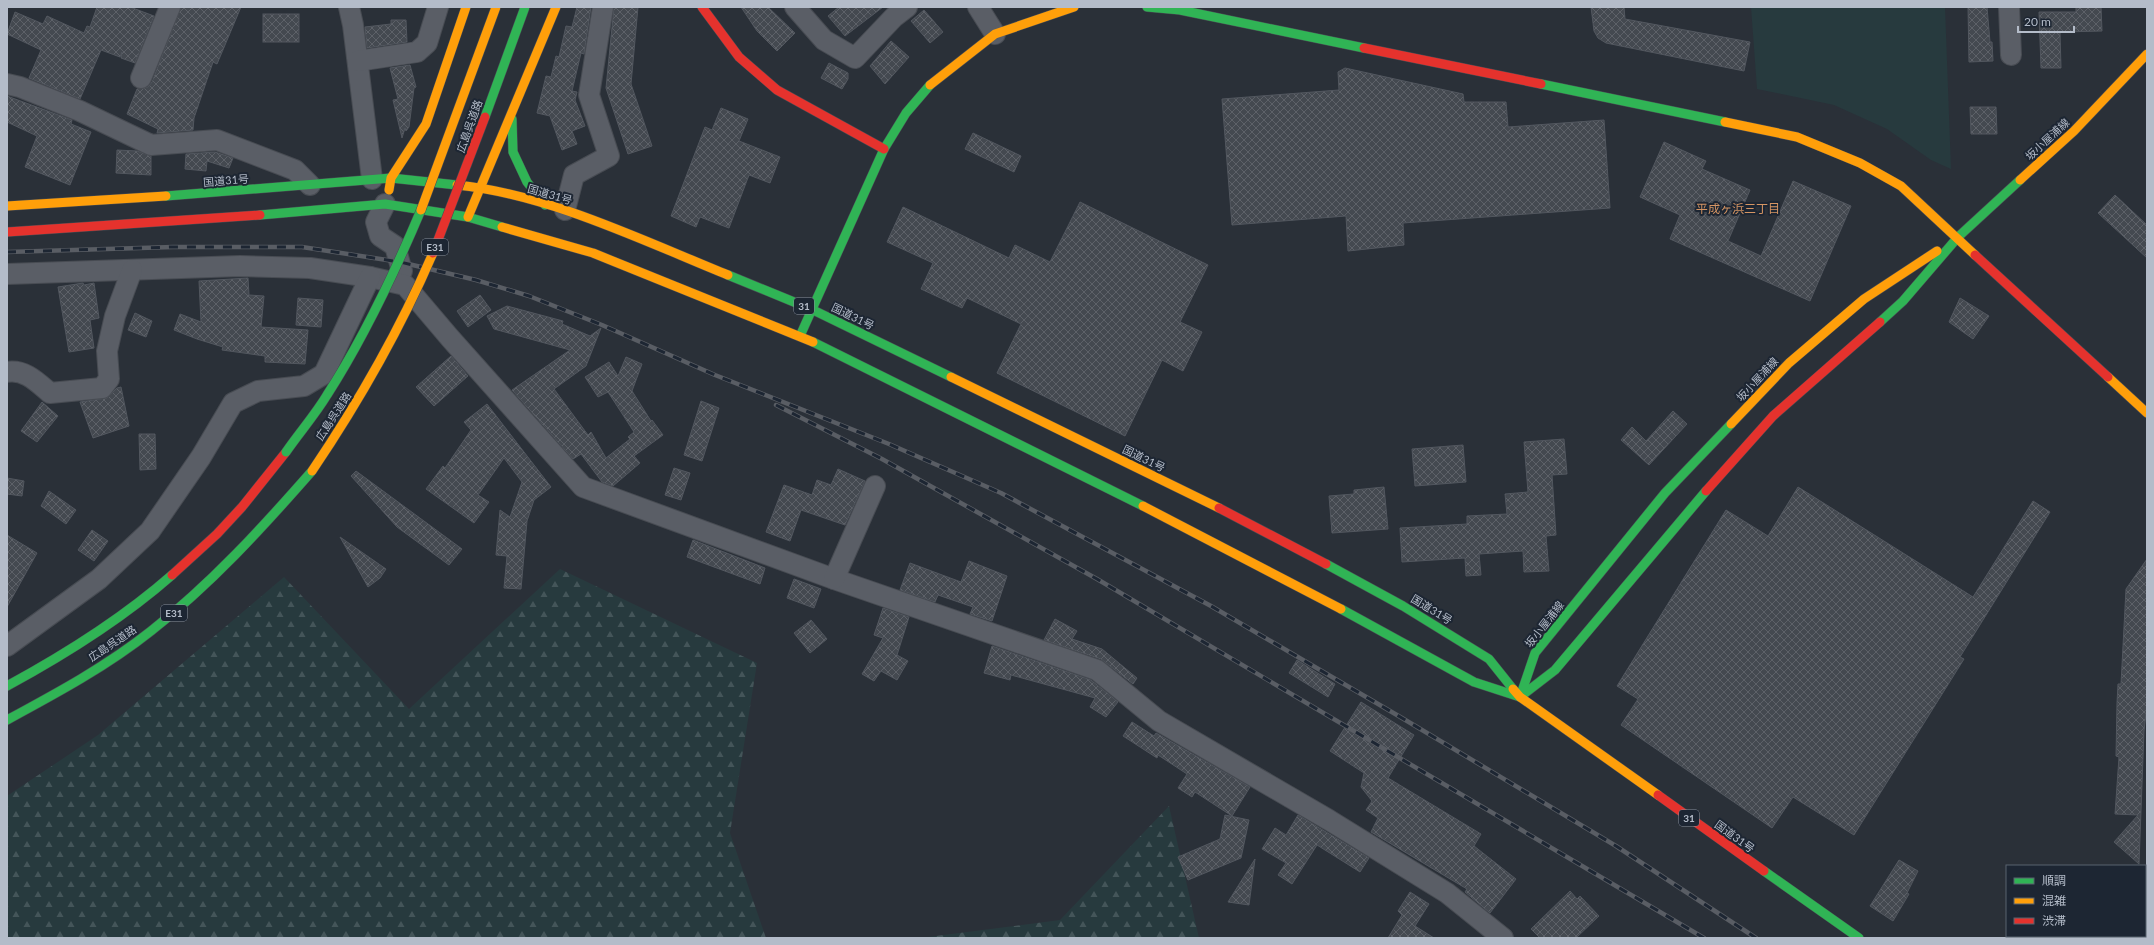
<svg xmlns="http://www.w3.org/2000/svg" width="2154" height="945" viewBox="0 0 2154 945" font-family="Lato,'Noto Sans JP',sans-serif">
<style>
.forest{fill:url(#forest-firs)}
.garden{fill:#273a3e}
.building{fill:url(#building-cross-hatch);stroke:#52575f}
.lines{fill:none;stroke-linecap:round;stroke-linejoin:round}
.street-casing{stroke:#484c53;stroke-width:22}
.fast-casing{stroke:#484c53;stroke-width:10}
.slow-casing{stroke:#484c53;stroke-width:10}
.jam-casing{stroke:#484c53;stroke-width:10}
.street{stroke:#5a5e66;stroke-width:20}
.fast{stroke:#30b455;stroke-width:9}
.slow{stroke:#ff9f0a;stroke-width:9}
.jam{stroke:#e5322d;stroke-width:9}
.rail-casing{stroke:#595d64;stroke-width:4.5}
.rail{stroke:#1d2633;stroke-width:3;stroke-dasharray:9;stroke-linecap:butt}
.fast-bridge-casing{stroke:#474c53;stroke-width:10;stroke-linecap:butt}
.slow-bridge-casing{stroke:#474c53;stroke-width:10;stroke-linecap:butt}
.jam-bridge-casing{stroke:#474c53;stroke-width:10;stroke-linecap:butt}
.fast-bridge{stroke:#30b455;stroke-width:9}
.slow-bridge{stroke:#ff9f0a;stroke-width:9}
.jam-bridge{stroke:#e5322d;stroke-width:9}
.labels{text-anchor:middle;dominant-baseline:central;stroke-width:4;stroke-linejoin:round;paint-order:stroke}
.shield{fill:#1d2633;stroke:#878f9c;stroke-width:1}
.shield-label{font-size:10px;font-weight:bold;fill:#b4bcc9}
.street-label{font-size:11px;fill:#b4bcc9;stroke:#1d2633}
.neighbourhood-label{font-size:12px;fill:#d59563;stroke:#1d2633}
</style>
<defs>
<pattern id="forest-firs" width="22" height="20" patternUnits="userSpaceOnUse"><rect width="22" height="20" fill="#273a3e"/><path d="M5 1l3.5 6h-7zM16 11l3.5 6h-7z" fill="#445559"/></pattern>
<pattern id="building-cross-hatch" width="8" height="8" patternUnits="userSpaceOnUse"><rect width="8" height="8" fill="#444950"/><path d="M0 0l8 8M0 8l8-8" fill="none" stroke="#5d6168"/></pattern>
</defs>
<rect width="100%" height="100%" fill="#2a3038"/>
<g class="forest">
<polygon points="560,569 757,663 730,833 766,938 7,938 7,796 98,735 284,577 409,709"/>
<polygon points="1169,806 1199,938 920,938 1060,920"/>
</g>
<polygon class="garden" points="1751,7 1945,7 1951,169 1931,160 1887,129 1834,105 1757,89"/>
<g class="building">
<polygon points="97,7 130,7 154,16 135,63 121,58 122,52 120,57 101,50 80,99 29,78 41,50 7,34 15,12 43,24 47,16 84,33 87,26 90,27"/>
<polygon points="181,7 241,7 217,64 213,62 194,118 193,130 157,133 158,129 127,114 137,89 148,87 152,82"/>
<polygon points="577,7 591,7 584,54 581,53 572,91 577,92 575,100 585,126 572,131 577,144 562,150 550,116 537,113 546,76 551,77 556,56 559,57 566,26 572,27"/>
<polygon points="614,7 638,7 631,84 652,146 628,154 606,88"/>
<polygon points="741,7 768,7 795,33 777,51 757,31"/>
<polygon points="839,7 883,7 845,36 828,16"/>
<polygon points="1591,7 1624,7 1625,19 1750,42 1744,71 1606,43 1598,38 1594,31"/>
<polygon points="1968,7 1987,7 1990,42 1992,42 1993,61 1969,62"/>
<polygon points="2076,7 2101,7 2102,31 2062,32 2060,33 2061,68 2041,68 2039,12 2076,12"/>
<polygon points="924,10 943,32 930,43 911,21"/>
<rect x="263" y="14" width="36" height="28"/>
<polygon points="391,20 406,20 407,42 367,48 365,27 391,24"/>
<polygon points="891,41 909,57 885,84 870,66"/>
<polygon points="829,63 848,73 848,79 842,89 821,78"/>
<polygon points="410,65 416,87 414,88 409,127 406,131 405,128 402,138 393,100 398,99 390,68"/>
<polygon points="1345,68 1463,94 1464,102 1506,102 1508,127 1604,120 1610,208 1403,223 1404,245 1348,251 1346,216 1232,225 1222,99 1339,90 1338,72"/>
<polygon points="7,96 72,120 71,124 91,132 70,185 25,167 37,136 7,122"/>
<polygon points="1970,107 1996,107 1997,134 1971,134"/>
<polygon points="721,108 748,119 739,141 780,157 770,183 749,175 729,228 700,217 696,227 671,216 705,127 712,130"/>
<polygon points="973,133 1021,156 1014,172 965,149"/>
<polygon points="1664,142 1706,161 1702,169 1750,190 1728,241 1761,256 1793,181 1851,206 1810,301 1670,239 1680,215 1640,197"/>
<polygon points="117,150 137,151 151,156 151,175 116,173"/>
<polygon points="215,152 233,158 229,168 207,161 206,171 185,169 186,154"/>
<polygon points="2115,195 2147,225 2147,258 2098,213"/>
<polygon points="1080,202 1208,265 1180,322 1202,332 1183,371 1162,360 1125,436 997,373 1021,324 967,298 962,308 921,289 933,263 887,242 903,207 1009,258 1015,245 1050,262"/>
<polygon points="248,278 249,295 264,296 261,327 308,330 305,364 265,362 265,356 222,350 223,347 197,339 174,330 180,314 201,322 199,281"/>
<polygon points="83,283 84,285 94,283 99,318 90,320 94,348 69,352 58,287"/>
<polygon points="480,295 491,310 468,327 457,311"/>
<polygon points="298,298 323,300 321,327 296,325"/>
<polygon points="1960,298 1989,316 1973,339 1949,322"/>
<polygon points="507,306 563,321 562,324 590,336 601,328 586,366 554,389 588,435 591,432 606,458 630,439 628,437 634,432 608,392 598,397 585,377 609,362 618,376 626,357 642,364 632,391 651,421 652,420 663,435 634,456 640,463 613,486 602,482 581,454 573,459 512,390 570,350 494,329 487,316"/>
<polygon points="135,313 152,321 146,337 128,330"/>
<polygon points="451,356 468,376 434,406 416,387"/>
<polygon points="121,387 129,426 93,438 80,402 107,398 117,388"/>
<polygon points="701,401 719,408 702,461 684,455"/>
<polygon points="42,402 58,416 37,442 21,431"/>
<polygon points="487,404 551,487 534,500 527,521 521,589 504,588 507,556 496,555 500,510 510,517 522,482 504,458 478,495 489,502 474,523 426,489 443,466 445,468 471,430 464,422"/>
<polygon points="1673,411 1687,424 1649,465 1621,440 1632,427 1646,441"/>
<polygon points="139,434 155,434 156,469 140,470"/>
<polygon points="1564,439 1567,474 1552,475 1556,535 1546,536 1549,571 1524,572 1523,551 1479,554 1481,575 1466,576 1465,558 1402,562 1400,528 1467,524 1467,516 1507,514 1505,494 1528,492 1524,442"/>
<polygon points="1463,445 1466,482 1415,486 1412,449"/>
<polygon points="674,468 690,473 681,500 665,495"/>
<polygon points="838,469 865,481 845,525 801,510 790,541 766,532 784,485 812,495 817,480 831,485"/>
<polygon points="356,471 462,549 449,565 397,527 351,476"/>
<polygon points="7,478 24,481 22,496 7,494"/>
<polygon points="1384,487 1388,529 1332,533 1329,496 1354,494 1354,490"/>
<polygon points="1798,487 1973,597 2033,501 2050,512 1960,657 1964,659 1854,835 1793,797 1772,828 1621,725 1638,699 1617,686 1726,510 1768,536"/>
<polygon points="49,491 76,510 66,524 41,506"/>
<polygon points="92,530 108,541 94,561 78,550"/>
<polygon points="7,535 37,553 7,607"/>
<polygon points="340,537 386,569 380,578 368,587"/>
<polygon points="693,540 765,568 760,584 687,557"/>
<polygon points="2147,559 2147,704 2144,731 2139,864 2114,842 2138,815 2115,814 2119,757 2116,756 2117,703 2118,684 2121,684 2126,589"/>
<polygon points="969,561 1007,576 992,621 970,614 973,607 938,595 935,602 900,590 910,563 961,582"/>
<polygon points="794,579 821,589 814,608 787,598"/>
<polygon points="883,608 909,617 897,655 908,661 897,680 881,671 874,681 862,674 883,638 874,635"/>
<polygon points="1055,619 1077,631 1072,639 1102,649 1137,678 1133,684 1101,659 1044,640"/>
<polygon points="811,620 827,639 810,653 794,633"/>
<polygon points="992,646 1091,680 1118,702 1106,717 1090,707 1095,698 1011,675 1010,680 984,673"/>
<polygon points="1297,660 1335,684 1328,697 1289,673"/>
<polygon points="1361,702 1414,735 1388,778 1481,834 1474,846 1516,879 1490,913 1465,892 1467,889 1371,832 1378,818 1366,810 1372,801 1361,787 1364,773 1330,751"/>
<polygon points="1132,722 1154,736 1156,733 1250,787 1232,816 1195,792 1192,797 1178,788 1187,774 1158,755 1157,758 1123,736"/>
<polygon points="1225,815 1249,820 1241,858 1188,880 1178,857 1220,839"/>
<polygon points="1298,815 1369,858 1360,872 1317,845 1292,884 1278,875 1286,863 1262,849 1275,828 1286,835"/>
<polygon points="1255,859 1249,905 1228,902"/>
<polygon points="1899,860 1918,871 1907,893 1909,894 1893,921 1870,906"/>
<polygon points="1570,891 1577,899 1580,896 1599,916 1576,938 1540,938 1531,929"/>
<polygon points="1410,892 1429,904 1415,926 1434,938 1388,938 1402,915 1398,911"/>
</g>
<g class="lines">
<defs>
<g id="street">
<polyline points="349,7 353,25 372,179"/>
<polyline points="795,7 824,40 855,58 894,17 907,7"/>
<polyline points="978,7 995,34"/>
<polyline points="2009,7 2011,55"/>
<polyline points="358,61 417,52 427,43 438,7"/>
<polyline points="141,78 170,7"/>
<polyline points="7,84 20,87 80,111 151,145 217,140 295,170 310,185"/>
<polyline points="385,204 376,222 380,236 395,246 402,271"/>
<polyline points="565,210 574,175 609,156 589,95 603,7"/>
<polyline points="7,274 240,266 310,268 370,277 405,285 450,338 583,487 834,579 1097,670 1159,721 1329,820 1447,893 1503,938"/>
<path d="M7 372C25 369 37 382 50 393L102 388 109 379 107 351 115 316 132 270"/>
<polyline points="834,579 875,486"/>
<polyline points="7,646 99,579 150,531 201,457 233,403 258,391 304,386 324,374 370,277"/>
</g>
<g id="fast">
<polyline points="1147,7 1180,10 1364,48"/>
<polyline points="1541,84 1725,122"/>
<polyline points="512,119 513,152 527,182 545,205"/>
<polyline points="166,196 391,178 457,185"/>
<polyline points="260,215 385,204 468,217 502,227"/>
<polyline points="728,275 811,309 951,377"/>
<polyline points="1880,322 1903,301 1958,237 2020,180"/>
<polyline points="800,336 884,149 906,113 930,85"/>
<polyline points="813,342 1143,506"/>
<polyline points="1326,564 1403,606 1489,659 1513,689"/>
<polyline points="1341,609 1474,682 1520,697"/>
<path d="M7 686C66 654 122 619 172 575"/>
<polyline points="1520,697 1555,670 1706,491"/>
<polyline points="1520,697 1535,653 1665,493 1731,424"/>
<path d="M7 720C57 693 107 666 151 631 211 584 262 528 312 471"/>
<polyline points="1764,871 1859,938"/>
</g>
<g id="slow">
<polyline points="930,85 995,34 1074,7"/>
<polyline points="1725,122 1797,137 1860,163 1901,186 1975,255"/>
<polyline points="2020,180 2074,131 2147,54"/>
<path d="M457 185C548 194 644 241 728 275"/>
<polyline points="389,190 391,178 426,124 466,7"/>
<polyline points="7,206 166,196"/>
<polyline points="468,217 556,7"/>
<polyline points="502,227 593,253 813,342"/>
<polyline points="951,377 1219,508"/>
<polyline points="2108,377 2147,413"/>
<polyline points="1731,424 1789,363 1864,299 1937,251"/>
<polyline points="1143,506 1341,609"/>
<polyline points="1513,689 1520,697 1658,795"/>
</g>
<g id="jam">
<polyline points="702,7 739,57 777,90 884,149"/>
<polyline points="1364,48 1541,84"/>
<polyline points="7,232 260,215"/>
<polyline points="1975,255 2108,377"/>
<polyline points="1706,491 1773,416 1880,322"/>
<polyline points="1219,508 1326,564"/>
<polyline points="172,575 217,534 242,507 286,452"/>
<polyline points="1658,795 1764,871"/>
</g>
</defs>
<use href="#street" class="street-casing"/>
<use href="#fast" class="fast-casing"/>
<use href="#slow" class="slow-casing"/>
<use href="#jam" class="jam-casing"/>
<use href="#street" class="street"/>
<use href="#fast" class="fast"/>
<use href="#slow" class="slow"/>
<use href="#jam" class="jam"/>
<defs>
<g id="rail">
<polyline points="7,252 173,247 302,247 400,262 476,280 529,296 602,325 715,375 889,444 1001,493 1211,606 1402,718 1616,846 1756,938"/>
<polyline points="776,405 882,459 1097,579 1704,938"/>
</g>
</defs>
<use href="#rail" class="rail-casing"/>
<use href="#rail" class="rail"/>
<defs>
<g id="fast-bridge">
<polyline points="485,117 525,7"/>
<path d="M286 452C299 433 315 415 327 395 365 336 394 274 421 210"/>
</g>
<g id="slow-bridge">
<polyline points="421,210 496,7"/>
<path d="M312 471C360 400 399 332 433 253"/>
</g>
<polyline id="jam-bridge" points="433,253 485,117"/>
</defs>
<use href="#fast-bridge" class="fast-bridge-casing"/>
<use href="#slow-bridge" class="slow-bridge-casing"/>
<use href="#jam-bridge" class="jam-bridge-casing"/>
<use href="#fast-bridge" class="fast-bridge"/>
<use href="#slow-bridge" class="slow-bridge"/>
<use href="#jam-bridge" class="jam-bridge"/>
</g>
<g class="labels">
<g class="shield">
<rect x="422" y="239" width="26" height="16" rx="3"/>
<rect x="794" y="298" width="20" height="16" rx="3"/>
<rect x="161" y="605" width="26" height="16" rx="3"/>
<rect x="1679" y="810" width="20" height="16" rx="3"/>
</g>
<g class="shield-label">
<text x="435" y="247">E31</text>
<text x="804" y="306">31</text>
<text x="174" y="613">E31</text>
<text x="1689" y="818">31</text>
</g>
<g class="street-label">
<text transform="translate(469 126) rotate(-70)">広島呉道路</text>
<text transform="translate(2047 139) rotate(-43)">坂小屋浦線</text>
<text transform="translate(226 180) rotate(-5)">国道31号</text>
<text transform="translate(550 194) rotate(16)">国道31号</text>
<text transform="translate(853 316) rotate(26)">国道31号</text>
<text transform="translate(1757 379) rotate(-47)">坂小屋浦線</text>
<text transform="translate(333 416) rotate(-57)">広島呉道路</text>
<text transform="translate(1144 458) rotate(26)">国道31号</text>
<text transform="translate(1432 609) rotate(31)">国道31号</text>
<text transform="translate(1544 624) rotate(-52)">坂小屋浦線</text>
<text transform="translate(112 643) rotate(-34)">広島呉道路</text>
<text transform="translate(1735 836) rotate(36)">国道31号</text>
</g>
<g class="neighbourhood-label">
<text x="1738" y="208">平成ヶ浜三丁目</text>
</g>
</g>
<rect width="2154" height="945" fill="none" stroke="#b4bcc9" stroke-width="16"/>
<rect x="2006" y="865" width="140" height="72" fill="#1d2633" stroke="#59626f"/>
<rect x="2014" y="878" width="20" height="6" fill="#30b455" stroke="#59626f"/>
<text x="2042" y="885" font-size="12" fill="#b4bcc9">順調</text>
<rect x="2014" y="898" width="20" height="6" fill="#ff9f0a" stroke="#59626f"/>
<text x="2042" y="905" font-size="12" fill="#b4bcc9">混雑</text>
<rect x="2014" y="918" width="20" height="6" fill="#e5322d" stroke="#59626f"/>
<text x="2042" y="925" font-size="12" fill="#b4bcc9">渋滞</text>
<path d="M2018 26v6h56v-6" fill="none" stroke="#b4bcc9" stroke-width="2"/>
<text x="2024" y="26" font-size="12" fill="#b4bcc9" stroke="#1d2633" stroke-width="3" paint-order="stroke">20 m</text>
</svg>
